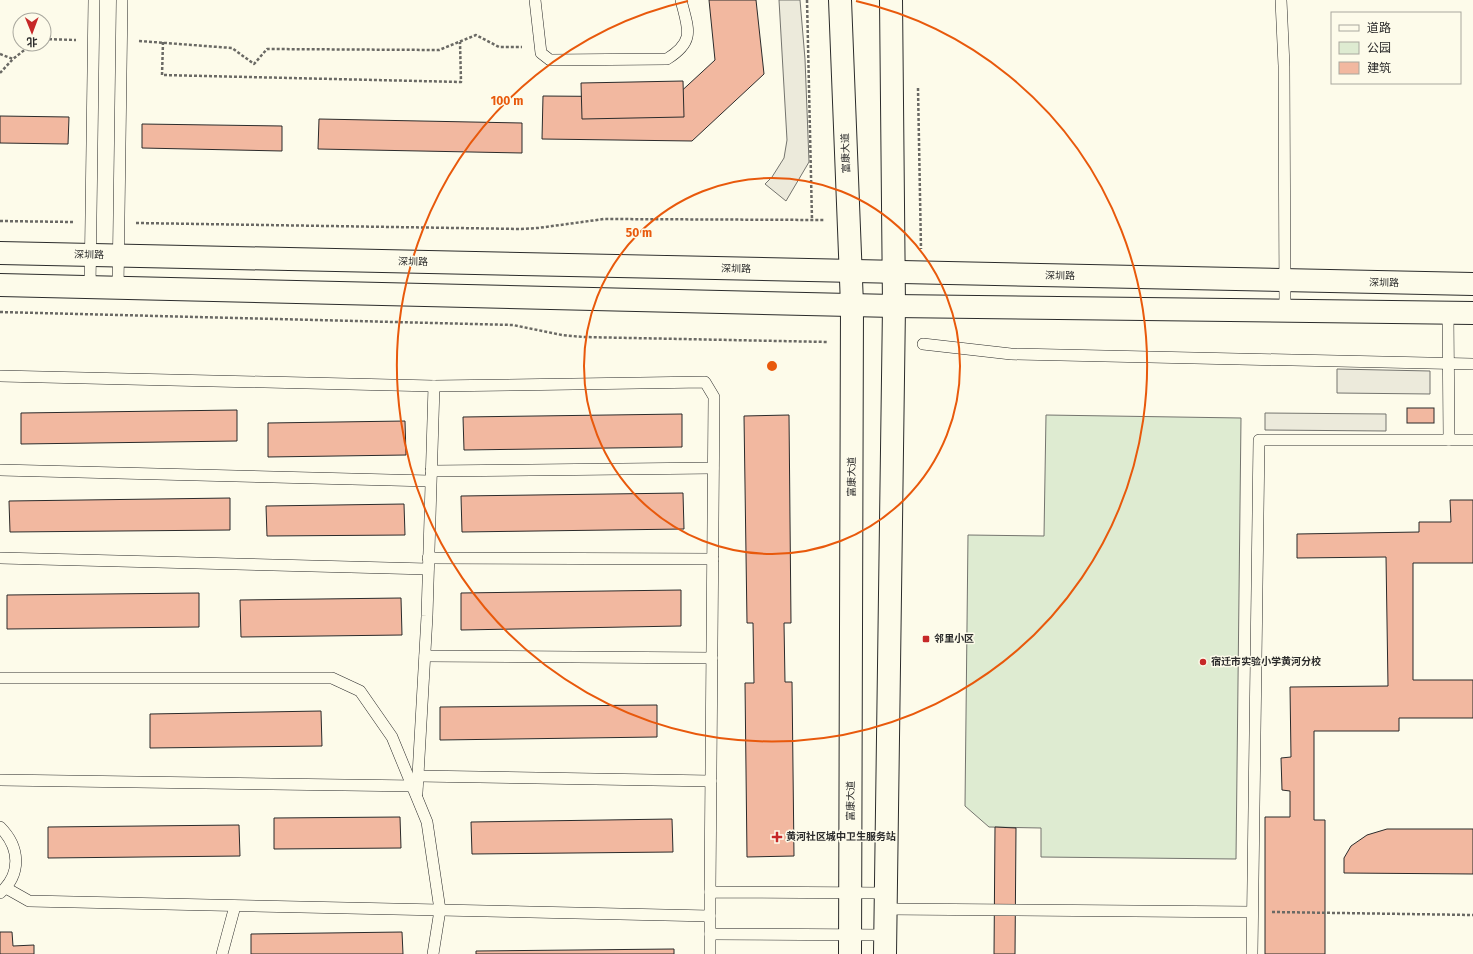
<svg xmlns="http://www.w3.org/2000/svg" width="1473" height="954" viewBox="0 0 1473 954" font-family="'Fira Sans','Noto Sans SC',sans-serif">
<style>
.green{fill:#deebd1;stroke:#74746e}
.parking{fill:#eceadb;stroke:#74746e}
.building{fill:#f2b8a0;stroke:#2b2b2b}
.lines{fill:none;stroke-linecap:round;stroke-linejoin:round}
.lane-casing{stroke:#2b2b2b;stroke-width:12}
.secondary-casing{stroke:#2b2b2b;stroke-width:24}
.path{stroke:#6a6964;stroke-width:2.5;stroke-dasharray:3 2;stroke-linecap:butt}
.lane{stroke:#fdfbea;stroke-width:11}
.secondary{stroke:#fdfbea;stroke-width:22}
.ring{fill:none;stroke:#e8590c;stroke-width:2}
.poi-dot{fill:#c62828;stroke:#fdfbea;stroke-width:1.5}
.labels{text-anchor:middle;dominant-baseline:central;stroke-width:3;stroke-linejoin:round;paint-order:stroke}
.street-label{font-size:10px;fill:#2b2b2b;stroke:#fdfbea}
.poi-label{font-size:10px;font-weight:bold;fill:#2b2b2b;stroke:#fdfbea;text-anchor:start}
.centre{fill:#e8590c;stroke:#fdfbea;stroke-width:2}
.ring-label{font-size:12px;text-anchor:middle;font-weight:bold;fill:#e8590c;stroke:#fdfbea;stroke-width:3;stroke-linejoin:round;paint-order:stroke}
</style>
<rect width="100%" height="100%" fill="#fdfbea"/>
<polygon class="green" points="1046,415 1241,418 1236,859 1041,857 1041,828 989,827 965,806 968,535 1044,536"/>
<g class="parking">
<polygon points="779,0 800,0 805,59 809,162 786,201 765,184 772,177 784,158 787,140"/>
<polygon points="1337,369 1430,371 1430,394 1337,393"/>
<polygon points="1265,413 1386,414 1386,431 1265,430"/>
</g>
<g class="building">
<polygon points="709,0 756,0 764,74 692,141 542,139 543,96 675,97 715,60"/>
<polygon points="683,81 684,117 582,119 581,83"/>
<polygon points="0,116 69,117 68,144 0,143"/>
<polygon points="319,119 522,123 522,153 318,149"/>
<polygon points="142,124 282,126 282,151 142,148"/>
<rect x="1407" y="408" width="27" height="15"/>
<polygon points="237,410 237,441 21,444 21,413"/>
<polygon points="682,414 682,447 464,450 463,417"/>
<polygon points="789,415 791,623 784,623 785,682 792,682 794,856 747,857 745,683 754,683 753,623 747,623 744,416"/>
<polygon points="405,421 406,455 268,457 268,423"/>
<polygon points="683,493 684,529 462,532 461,496"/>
<polygon points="230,498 230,530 10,532 9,501"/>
<polygon points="1450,500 1473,500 1473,563 1413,563 1413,680 1473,680 1473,718 1399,718 1399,731 1314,731 1314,820 1325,820 1325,954 1265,954 1265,817 1290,817 1290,791 1282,790 1281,758 1291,757 1290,687 1388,686 1386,557 1297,558 1297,534 1419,532 1419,522 1451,522"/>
<polygon points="404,504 405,535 267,536 266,506"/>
<polygon points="681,590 681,626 461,630 461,593"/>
<polygon points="199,593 199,627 7,629 7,595"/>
<polygon points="401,598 402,635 241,637 240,600"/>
<polygon points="657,705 657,737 440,740 440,707"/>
<polygon points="321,711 322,746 150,748 150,714"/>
<polygon points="400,817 401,848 274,849 274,818"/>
<polygon points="672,819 673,852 472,854 471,822"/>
<polygon points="239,825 240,856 48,858 48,827"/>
<polygon points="995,827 1016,828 1015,954 994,954"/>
<polygon points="1387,829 1473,829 1473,874 1344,873 1344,858 1351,846 1367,835"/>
<polygon points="0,932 12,932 13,946 34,945 34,954 0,954"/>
<polygon points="402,932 403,954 251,954 251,934"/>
<polygon points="674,949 674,954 476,954 476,951"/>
</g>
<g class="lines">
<defs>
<g id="lane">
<path d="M535 0 541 53 550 60 667 59C696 41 688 29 681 0"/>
<polyline points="1281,0 1284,66 1285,310"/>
<polyline points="90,288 94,0"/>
<polyline points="118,288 122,0"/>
<polyline points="1448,313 1449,440"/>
<polyline points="923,344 1011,354 1473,364"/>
<polyline points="0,376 434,386 705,382 714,397 710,892"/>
<polyline points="0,470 430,481"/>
<polyline points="431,471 713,468"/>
<polyline points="0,558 428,569"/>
<polyline points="428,558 713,559"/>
<polyline points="425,656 712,658"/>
<polyline points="0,678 332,678 360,691 392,737 427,822 440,910 433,954"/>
<polyline points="418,776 711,781"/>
<polyline points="0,780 417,786"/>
<polyline points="417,793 427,616 434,386"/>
<path d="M0 827C20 847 22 874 0 893"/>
<polyline points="6,888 29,901 710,916"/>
<polyline points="886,909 1252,912"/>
<polyline points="885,935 710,934 710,892 886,893"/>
<polyline points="222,954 235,906"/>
<polyline points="710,954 710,934"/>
<polyline points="1252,954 1259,440 1473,440"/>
</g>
<g id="secondary">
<polyline points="840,0 852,305 850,954"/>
<polyline points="0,253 1473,284"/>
<polyline points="0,285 894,306 1473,313"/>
<polyline points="885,954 894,306 891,0"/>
</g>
</defs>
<use href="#lane" class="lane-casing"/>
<use href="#secondary" class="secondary-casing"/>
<g class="path">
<polyline points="807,0 812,220"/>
<polyline points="44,39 76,40"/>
<polyline points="139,41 232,48 254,64 267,49 439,50 476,35 499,47 522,47"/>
<polyline points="163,42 162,75 461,82 460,42"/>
<polyline points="0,54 13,59 32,44"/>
<polyline points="0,73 13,59"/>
<polyline points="918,88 921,249"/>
<polyline points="0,221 73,222"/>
<polyline points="136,223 521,229 538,228 604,219 824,220"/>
<polyline points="0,312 513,325 562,335 583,337 828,342"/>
<polyline points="1272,912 1473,915"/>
</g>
<use href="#lane" class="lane"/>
<use href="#secondary" class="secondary"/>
</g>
<g class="ring">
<circle cx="772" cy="366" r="188"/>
<path d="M856 1A375 375 0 1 1 688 1"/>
</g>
<g class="poi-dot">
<rect x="922" y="635" width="8" height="8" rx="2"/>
<circle cx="1203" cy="662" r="4"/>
<path d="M775 831h4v4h4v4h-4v4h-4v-4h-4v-4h4z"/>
</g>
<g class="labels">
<g class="street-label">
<text transform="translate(846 153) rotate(-92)">富康大道</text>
<text transform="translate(89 255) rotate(1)">深圳路</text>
<text transform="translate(413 262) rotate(1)">深圳路</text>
<text transform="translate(736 269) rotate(1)">深圳路</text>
<text transform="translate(1060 276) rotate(1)">深圳路</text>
<text transform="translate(1384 283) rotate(1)">深圳路</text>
<text transform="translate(852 477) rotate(-90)">富康大道</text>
<text transform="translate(851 801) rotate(-90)">富康大道</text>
</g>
<g class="poi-label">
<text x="934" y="639">邻里小区</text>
<text x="1211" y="662">宿迁市实验小学黄河分校</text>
<text x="786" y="837">黄河社区城中卫生服务站</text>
</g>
</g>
<circle cx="772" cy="366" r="6" class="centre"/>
<g class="ring-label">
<text x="507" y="105">100 m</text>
<text x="639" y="237">50 m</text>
</g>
<rect x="1331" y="12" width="130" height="72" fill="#fdfbea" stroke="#a9a89e"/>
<rect x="1339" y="25" width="20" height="6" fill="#fdfbea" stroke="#a9a89e"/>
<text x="1367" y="32" font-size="12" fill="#2b2b2b">道路</text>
<rect x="1339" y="42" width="20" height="12" fill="#deebd1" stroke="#a9a89e"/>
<text x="1367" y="52" font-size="12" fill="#2b2b2b">公园</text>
<rect x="1339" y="62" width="20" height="12" fill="#f2b8a0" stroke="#a9a89e"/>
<text x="1367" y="72" font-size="12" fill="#2b2b2b">建筑</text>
<g transform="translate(32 32) rotate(179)"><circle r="19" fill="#fdfbea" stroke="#a9a89e"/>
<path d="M0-3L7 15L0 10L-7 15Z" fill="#c62828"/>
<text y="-6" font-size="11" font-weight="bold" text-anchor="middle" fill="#2b2b2b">北</text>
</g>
</svg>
